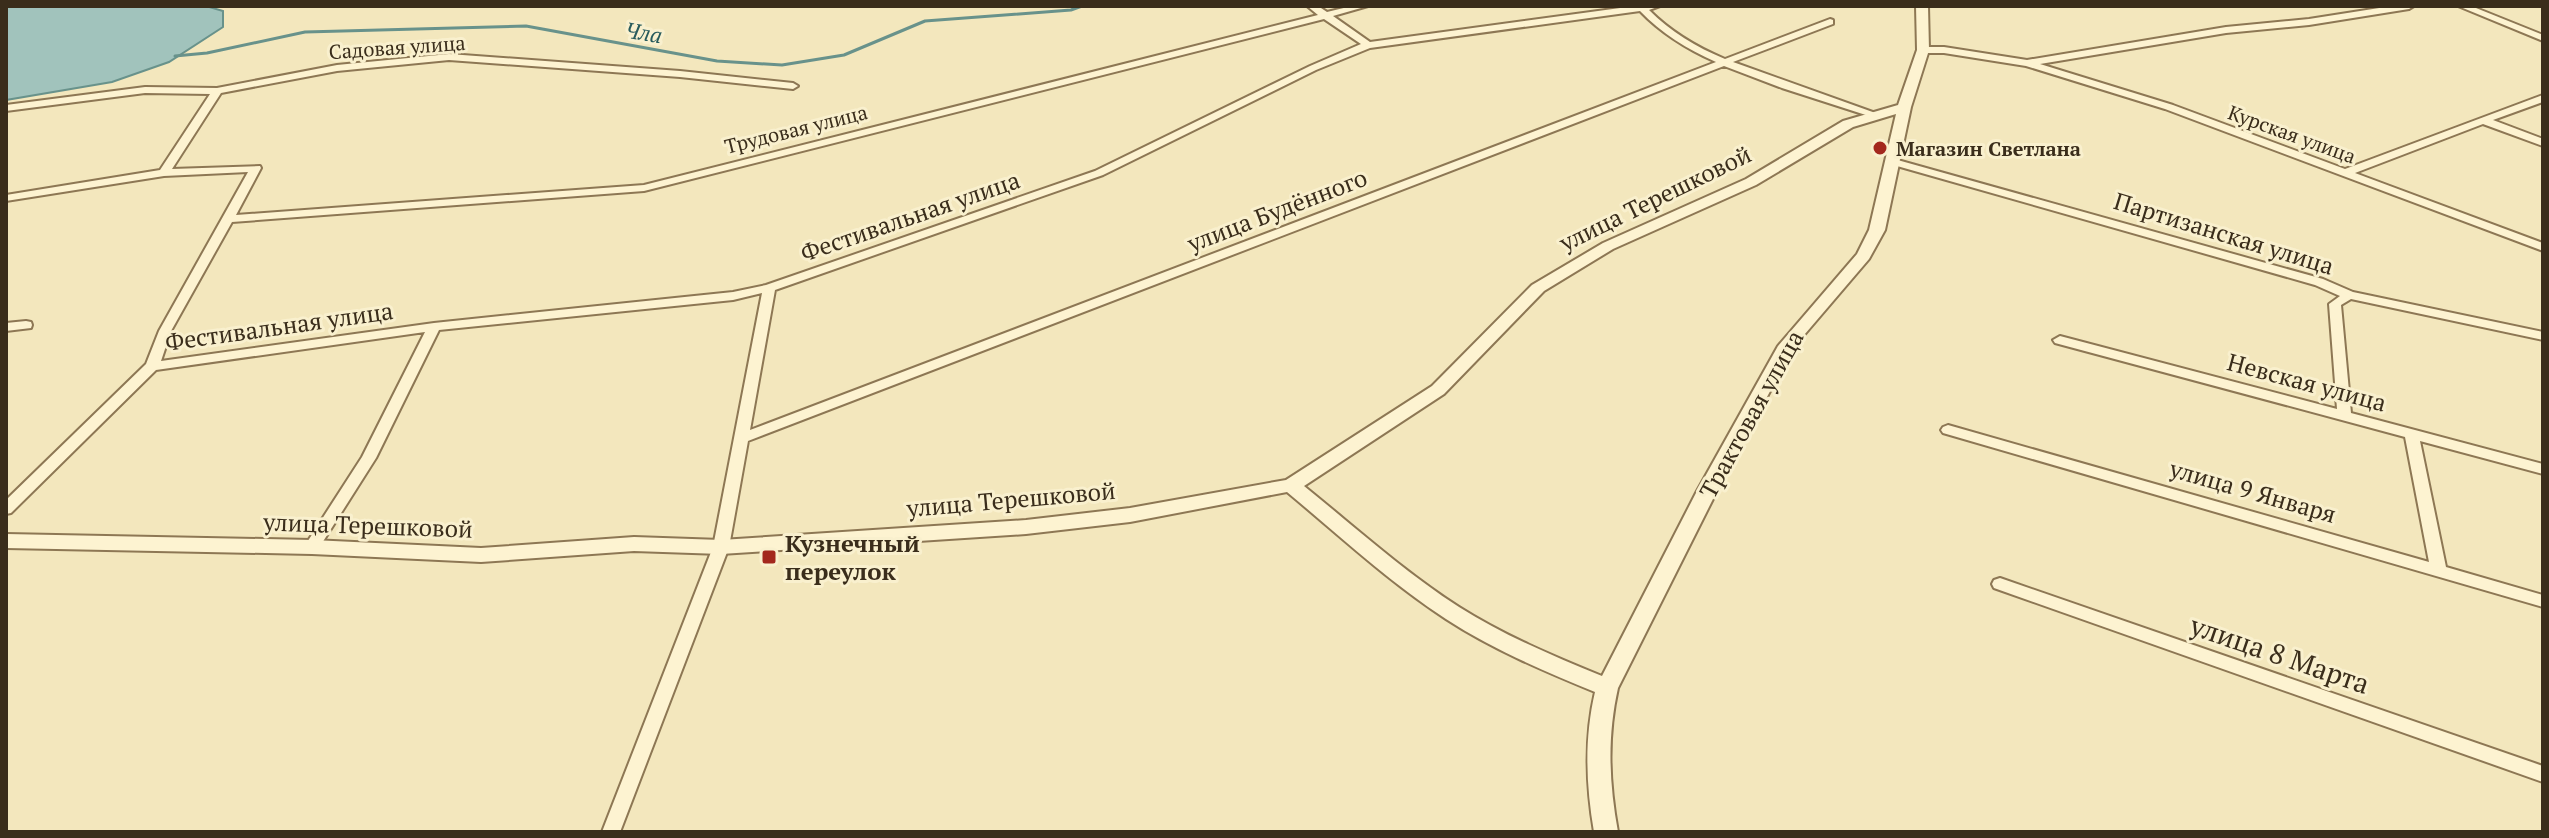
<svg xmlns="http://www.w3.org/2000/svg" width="2549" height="838" viewBox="0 0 2549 838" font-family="'PT Serif',serif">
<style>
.water{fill:#a1c3bc;stroke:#68928b;stroke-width:2}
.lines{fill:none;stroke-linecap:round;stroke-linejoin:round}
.stream{stroke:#68928b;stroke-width:3}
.minor-casing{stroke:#8d7754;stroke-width:4}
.tertiary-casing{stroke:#8d7754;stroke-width:4}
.minor{fill:#fdf3d1;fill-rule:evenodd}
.tertiary{fill:#fdf3d1;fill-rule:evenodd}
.poi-dot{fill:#a3281d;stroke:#f9f0ce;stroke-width:3}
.labels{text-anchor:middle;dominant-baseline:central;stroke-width:6;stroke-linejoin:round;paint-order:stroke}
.far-street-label{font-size:20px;fill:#3a2d1b;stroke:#f9f0ce}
.far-poi-label{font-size:20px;font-weight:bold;fill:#3a2d1b;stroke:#f9f0ce;text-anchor:start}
.far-water-label{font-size:22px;font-style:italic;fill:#285b5c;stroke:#f9f0ce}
.street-label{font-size:24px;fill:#3a2d1b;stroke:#f9f0ce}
.poi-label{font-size:24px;font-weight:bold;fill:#3a2d1b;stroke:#f9f0ce;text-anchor:start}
.near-street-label{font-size:28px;fill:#3a2d1b;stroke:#f9f0ce}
</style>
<rect width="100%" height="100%" fill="#f3e7bd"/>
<polygon class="water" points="6,6 206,6 223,11 223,27 169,62 112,82 6,100"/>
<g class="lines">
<polyline class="stream" points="175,56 207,53 305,32 526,26 717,61 782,65 844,55 925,21 1071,10 1082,6"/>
<defs>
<g id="minor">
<path d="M1307 6H1318L1327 12 1352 6H1368L1333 16 1370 42 1635 6H1660L1649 10C1671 32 1696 47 1725 59L1830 19 1833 20V24L1733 62 1881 115 1880 117H1872L1782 88 1724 66 748 441 729 547 620 832H602L713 547 762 293 733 300 439 330 376 458 317 551H307L304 547 362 457 425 332 156 370 11 513 6 514V500L146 364 159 331 248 172 164 176 6 201V195L160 170 210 94 145 93 6 111V105L145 87 217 88 337 65 449 54 680 71 793 83 798 86 793 89 680 77 449 60 337 71 221 93 172 169 260 166 261 168 236 215 644 185 1318 15ZM1640 11C1662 34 1687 49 1716 62L750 430 775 290 1103 175 1316 70 1370 48ZM1324 19 1361 44 1310 66 1095 171 766 285 733 292 434 323 161 361 171 331 232 222 644 191Z"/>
<polygon points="2392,6 2414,6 2409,9 2309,25 2226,33 2040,64 2173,105 2345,169 2543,95 2543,102 2493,120 2543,139 2543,146 2483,124 2355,173 2543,243 2543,251 2165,109 2026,66 1944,53 1923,53 1918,50 1923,47 1944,47 2027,60 2226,27 2309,19"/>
<polygon points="2458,6 2471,6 2543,35 2543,41"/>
<polygon points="1894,159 2323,279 2353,292 2543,332 2543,340 2351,299 2341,305 2351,413 2543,464 2543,474 2420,441 2446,567 2543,595 2543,607 1943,433 1941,430 1943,427 1948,425 2429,562 2405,437 2055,343 2053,340 2060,336 2337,409 2329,304 2340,296 2315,285 1890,164 1889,162"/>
<polygon points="26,321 31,322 32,325 31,328 6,331 6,323"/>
<polygon points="2000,578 2543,766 2543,782 1994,588 1992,584 1994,580"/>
</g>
<path id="tertiary" d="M1916 6H1928L1929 50 1911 107 1885 230 1869 259 1793 348 1717 491 1618 688C1607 737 1609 783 1618 832H1594C1586 785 1584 739 1595 692 1544 671 1492 649 1446 619 1389 582 1339 535 1287 492L1130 522 1026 534 721 554 634 551 481 562 312 554 6 548V534L312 540 481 548 634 537 721 540 1026 520 1130 508 1286 480 1432 386 1532 285 1603 243 1746 179 1843 121 1898 105 1917 50ZM1896 114 1869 230 1857 254 1778 346 1697 491 1602 676C1553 656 1503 635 1459 607 1403 571 1355 527 1304 486L1444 394 1544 291 1613 249 1756 185 1853 127Z"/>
</defs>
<use href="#minor" class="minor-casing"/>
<use href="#tertiary" class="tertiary-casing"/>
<use href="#minor" class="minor"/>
<use href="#tertiary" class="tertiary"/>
</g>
<g class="poi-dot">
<circle cx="1880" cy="148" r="8"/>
<rect x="761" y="549" width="16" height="16" rx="4"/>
</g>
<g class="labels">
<g class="far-street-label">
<text transform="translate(397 47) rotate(-4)">Садовая улица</text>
<text transform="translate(796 129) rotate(-14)">Трудовая улица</text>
<text transform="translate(2292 134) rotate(20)">Курская улица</text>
</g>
<g class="far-poi-label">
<text x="1896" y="148">Магазин Светлана</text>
</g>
<g class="far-water-label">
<text transform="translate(644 32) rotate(10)">Чла</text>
</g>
<g class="street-label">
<text transform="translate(1655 198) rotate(-26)">улица Терешковой</text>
<text transform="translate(1277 210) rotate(-21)">улица Будённого</text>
<text transform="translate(910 216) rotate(-19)">Фестивальная улица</text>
<text transform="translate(2224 233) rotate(17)">Партизанская улица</text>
<text transform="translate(279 326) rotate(-8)">Фестивальная улица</text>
<text transform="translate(2307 382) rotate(15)">Невская улица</text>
<text transform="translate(1751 414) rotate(-61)">Трактовая улица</text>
<text transform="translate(2253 491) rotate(16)">улица 9 Января</text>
<text transform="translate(1011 499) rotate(-5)">улица Терешковой</text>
<text transform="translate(368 525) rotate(2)">улица Терешковой</text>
</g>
<g class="poi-label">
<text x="785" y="543">Кузнечный<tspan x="785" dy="28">переулок</tspan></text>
</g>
<g class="near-street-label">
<text transform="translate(2280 654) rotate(19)">улица 8 Марта</text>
</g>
</g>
<rect width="2549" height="838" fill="none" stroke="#3a2d1b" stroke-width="16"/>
</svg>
